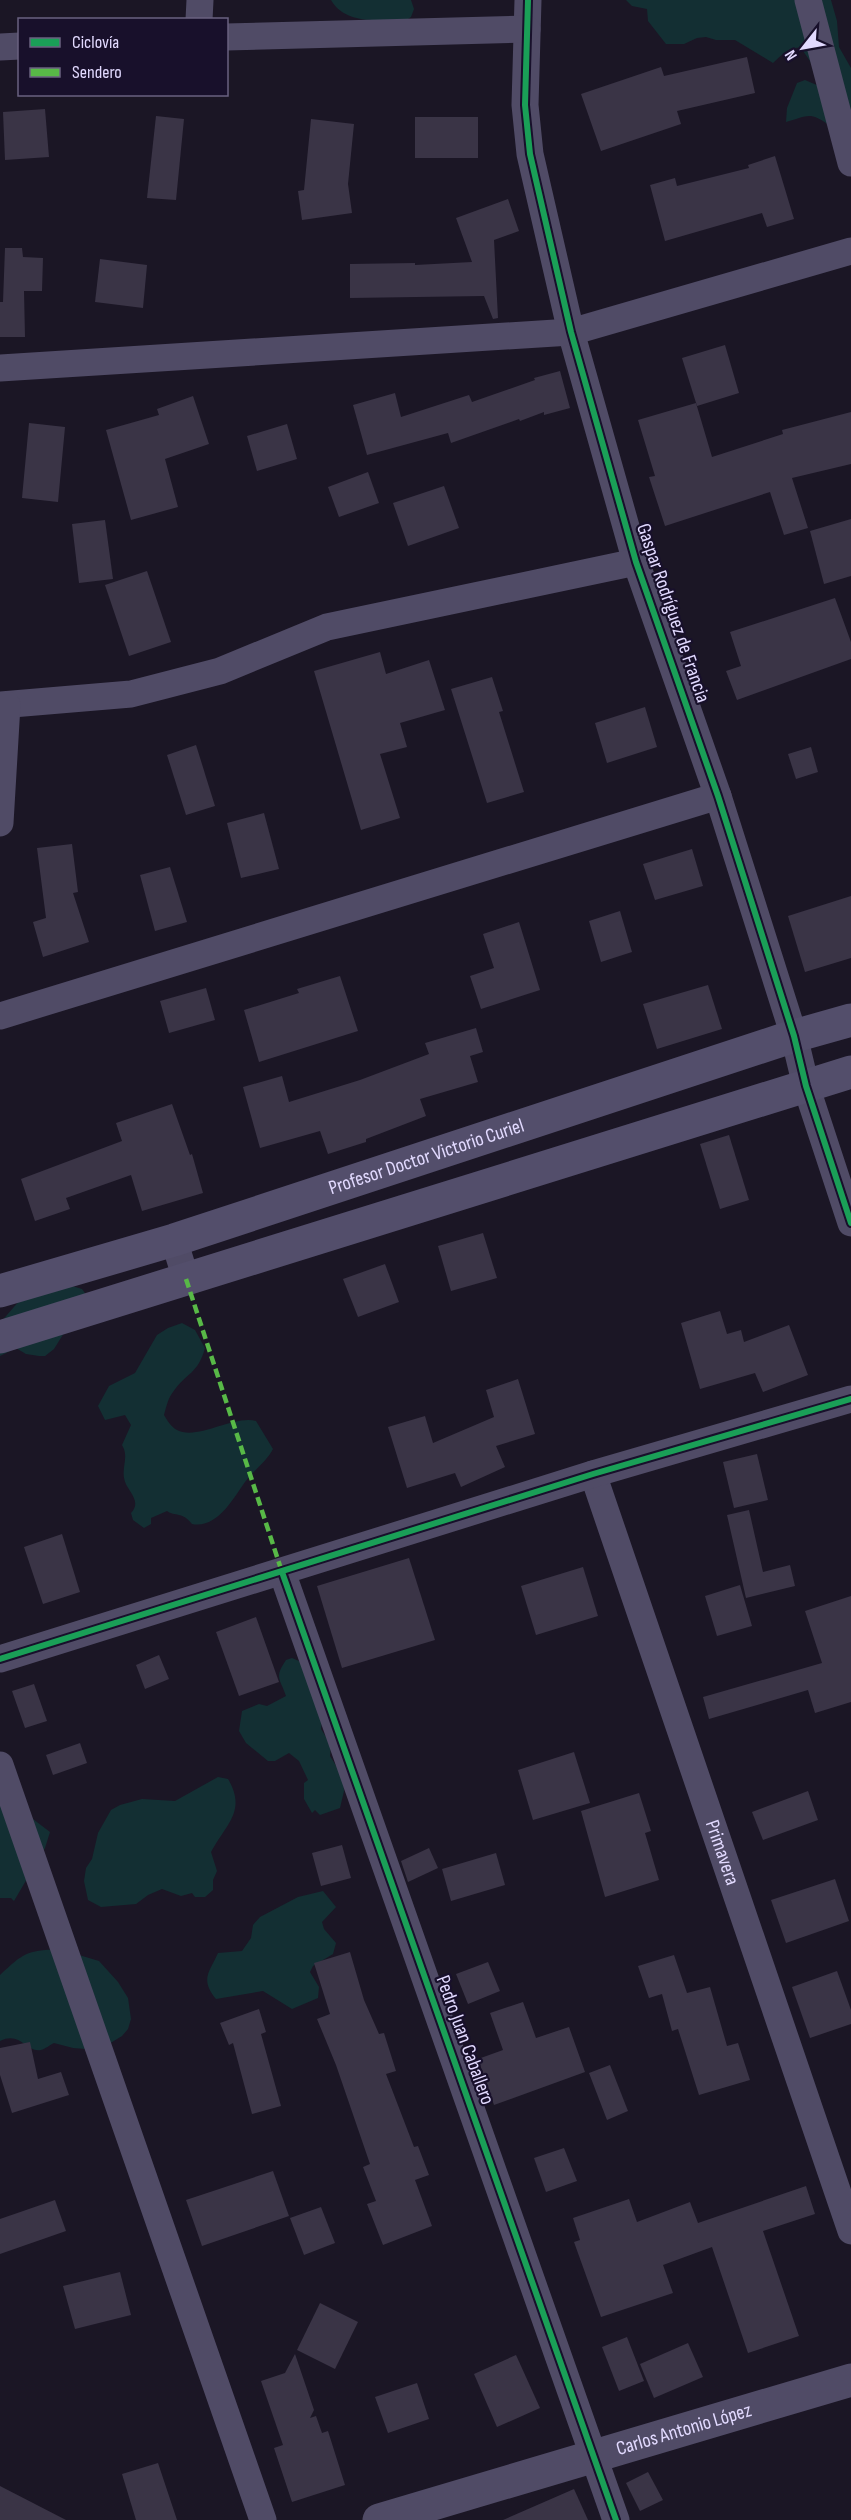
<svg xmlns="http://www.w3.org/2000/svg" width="851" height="2520" viewBox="0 0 851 2520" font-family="'Sofia Sans Condensed',sans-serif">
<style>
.green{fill:#132f33}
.building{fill:#3a3446}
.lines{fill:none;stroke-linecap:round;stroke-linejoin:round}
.minor{stroke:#504b66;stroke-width:27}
.tertiary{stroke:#504b66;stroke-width:33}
.secondary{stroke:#534e6b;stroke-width:33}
.quiet{stroke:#58b947;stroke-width:4.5;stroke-dasharray:9 4.5;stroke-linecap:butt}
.cycleway-casing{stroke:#18102b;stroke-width:10}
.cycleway{stroke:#1a9f57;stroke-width:6}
.labels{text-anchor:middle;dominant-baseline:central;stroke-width:4.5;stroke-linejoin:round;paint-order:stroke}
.street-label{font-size:20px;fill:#e2daff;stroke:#18102b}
</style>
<rect width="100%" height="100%" fill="#1b1625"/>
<g class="green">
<path d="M331 0H411L414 9 411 17 408 19C382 20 346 26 331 0Z"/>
<path d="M626 0H831L837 21 839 47 851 68V118L829 125C809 111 808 116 786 122L787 108 797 83 805 80 819 86 821 77 801 48C789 46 782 55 773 63L735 40H716L706 37 697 38 684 44H666L648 21 647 9 632 6Z"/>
<polygon points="69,1285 82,1289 87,1296 54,1349 45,1356 39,1356 26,1354 16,1348 0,1356 0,1323 27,1292"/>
<path d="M182 1323 195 1330 205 1348C198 1374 186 1373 173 1392 168 1398 166 1408 164 1415 167 1420 171 1427 177 1430 197 1441 233 1415 256 1421L273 1449C267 1461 253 1471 245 1482 233 1499 217 1529 192 1524 182 1511 175 1517 167 1511L151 1518V1524L144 1528 133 1520 131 1513C143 1500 126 1491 124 1478 122 1466 129 1456 122 1445L131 1425 125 1415 105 1420 98 1406 109 1386 135 1373 157 1335 168 1328Z"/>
<path d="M292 1658 299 1661 304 1668 322 1721 321 1729 331 1745 330 1756 343 1777 344 1791 340 1808 320 1815 315 1810 312 1813 304 1799V1783L308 1780 299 1761 289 1753 275 1761H268L246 1743 239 1731 242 1711 259 1704 267 1706 286 1696C280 1678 274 1678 286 1660Z"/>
<path d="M218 1777 228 1779C247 1811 226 1824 211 1852L217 1871 213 1880V1890L205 1897H195L192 1893 181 1896 162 1889 148 1895 136 1904 101 1907 88 1900 84 1881 86 1868 92 1859 98 1833 111 1810 120 1805 142 1799 175 1801Z"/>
<polygon points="0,1794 50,1832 45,1848 14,1901 11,1898 0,1898"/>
<path d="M323 1891 336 1907 322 1922 324 1929 336 1943 333 1954 313 1966 310 1972 319 1987 318 1998 292 2009 263 1991 216 1999C200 1979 209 1973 218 1953L242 1951 251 1938 253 1925 260 1917 298 1897Z"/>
<path d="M59 1949 99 1961 118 1982 128 1998 131 2019 128 2029 122 2036 99 2050 73 2048 54 2043C50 2045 45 2049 41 2050 26 2053 21 2031 0 2041V1975C24 1953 25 1951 59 1949Z"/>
</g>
<g class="building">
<polygon points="747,57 755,93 677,111 681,124 601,151 581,94 661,67 664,76"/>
<polygon points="45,109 49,157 5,160 3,112"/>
<polygon points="156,116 184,119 176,200 147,198"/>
<rect x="415" y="117" width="63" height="41"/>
<polygon points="311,119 354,124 348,184 352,213 302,220 298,191 304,190"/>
<polygon points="775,156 794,219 767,227 762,213 665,241 650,185 675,178 677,186 749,168 748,165"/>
<polygon points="508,199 519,231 494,240 498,318 493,319 484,296 350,298 350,264 415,263 415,265 472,262 456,218"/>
<polygon points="5,248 22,248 23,257 43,258 42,291 24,291 25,337 0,337 0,302 3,302"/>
<polygon points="100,259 147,265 143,308 95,302"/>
<polygon points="725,345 739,393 697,406 682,358"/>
<polygon points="560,371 570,408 544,415 544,412 520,421 519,419 451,443 448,433 367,455 353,405 395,393 401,417 469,395 472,402 535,380 534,378"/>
<polygon points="193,396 209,444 165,459 178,507 131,520 106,430 159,415 157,409"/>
<polygon points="696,403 712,457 783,434 782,430 851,412 851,464 792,478 808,528 784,535 770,492 665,526 649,477 655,476 638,420"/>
<polygon points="29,423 65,427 58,502 22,498"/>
<polygon points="287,424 297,459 257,471 247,436"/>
<polygon points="368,472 379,503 339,517 328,487"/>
<polygon points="444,486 459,528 408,546 393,503"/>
<polygon points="851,519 851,576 824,584 810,531"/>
<polygon points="105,520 113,579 79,583 72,524"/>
<polygon points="147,571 171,642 129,656 105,585"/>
<polygon points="835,598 851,642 851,659 737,700 726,671 741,666 730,632"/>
<polygon points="380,652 386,674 429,660 445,710 400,723 407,747 380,754 400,818 361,830 314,671"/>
<polygon points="492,677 503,711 499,712 524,792 487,803 451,689"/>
<polygon points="645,707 657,747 607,763 595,723"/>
<polygon points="196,745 215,806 186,815 167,755"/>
<polygon points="811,747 818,772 796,779 788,754"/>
<polygon points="264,813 279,869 241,878 227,823"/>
<polygon points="72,844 78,892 73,893 89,942 43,957 33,922 46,918 37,848"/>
<polygon points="692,849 703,886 655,900 643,864"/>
<polygon points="170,867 187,922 155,931 140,875"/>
<polygon points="851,896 851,958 805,972 788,916"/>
<polygon points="620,911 632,952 601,962 589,921"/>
<polygon points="519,922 540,990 481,1009 470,976 494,968 483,934"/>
<polygon points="340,976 358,1031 259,1062 244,1010 299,993 297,989"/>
<polygon points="708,985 722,1029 657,1049 643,1004"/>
<polygon points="206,988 215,1020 169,1033 160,1001"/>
<polygon points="476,1028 483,1052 470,1056 478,1082 420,1099 426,1116 366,1139 366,1142 328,1154 320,1131 260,1148 243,1087 282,1076 289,1102 360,1080 429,1054 425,1043"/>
<polygon points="172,1104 190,1155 192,1154 203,1193 142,1211 131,1175 66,1198 70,1209 35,1221 21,1179 122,1141 116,1123"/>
<polygon points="729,1135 749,1200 720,1209 700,1144"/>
<polygon points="483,1233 497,1278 451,1291 438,1246"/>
<polygon points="385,1264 399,1302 358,1317 343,1279"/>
<polygon points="720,1311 727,1334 741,1330 744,1342 789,1325 808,1375 763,1392 755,1373 700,1389 681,1323"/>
<polygon points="518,1379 535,1434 496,1446 505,1467 461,1487 455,1473 407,1488 388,1427 425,1416 433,1443 494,1417 486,1390"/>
<polygon points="757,1454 768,1500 734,1508 723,1462"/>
<polygon points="749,1510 763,1572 790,1565 795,1586 746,1598 727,1515"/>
<polygon points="62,1534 80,1592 43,1604 24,1547"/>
<polygon points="409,1558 435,1640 342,1668 317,1586"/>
<polygon points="583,1567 598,1616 536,1635 521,1586"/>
<polygon points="740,1585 752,1626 717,1636 705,1596"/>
<polygon points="851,1596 851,1702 815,1713 808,1690 709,1719 703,1697 822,1663 805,1611"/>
<polygon points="256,1617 279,1682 239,1696 216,1632"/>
<polygon points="159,1655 169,1679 145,1689 136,1665"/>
<polygon points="34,1684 47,1721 25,1728 12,1691"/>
<polygon points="80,1743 87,1763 53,1775 46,1755"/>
<polygon points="574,1752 590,1803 533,1820 518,1770"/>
<polygon points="808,1791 818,1820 763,1840 752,1812"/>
<polygon points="639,1793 651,1831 645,1833 659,1880 605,1897 581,1811"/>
<polygon points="342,1845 351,1878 321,1886 312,1853"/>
<polygon points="429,1848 438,1868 408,1882 401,1861"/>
<polygon points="496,1853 505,1885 451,1901 442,1869"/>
<polygon points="835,1879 849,1921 786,1943 771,1900"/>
<polygon points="350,1952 364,2000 379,2034 384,2033 396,2071 386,2074 414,2147 418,2146 429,2175 415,2180 432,2226 383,2245 367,2204 376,2201 363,2167 370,2164 336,2065 317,2019 330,2014 314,1963"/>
<polygon points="674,1955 687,1993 710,1987 727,2046 738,2043 750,2080 699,2095 678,2029 672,2031 662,1994 649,1998 638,1966"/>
<polygon points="488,1962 500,1991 468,2004 456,1974"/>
<polygon points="837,1971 851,2010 851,2024 810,2038 792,1987"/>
<polygon points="523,2002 536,2038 569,2027 585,2072 494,2105 478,2059 503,2050 490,2013"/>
<polygon points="259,2009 266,2032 261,2034 281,2106 252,2114 233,2043 229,2045 220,2023"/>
<polygon points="30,2042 38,2079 61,2072 69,2095 12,2113 0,2075 0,2048"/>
<polygon points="610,2065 628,2111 607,2120 589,2073"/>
<polygon points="564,2148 577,2181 546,2192 534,2158"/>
<polygon points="273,2171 289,2216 202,2246 186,2200"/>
<polygon points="806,2186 815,2214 763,2231 799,2336 748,2353 712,2247 663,2265 673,2293 601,2317 574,2242 580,2240 573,2218 629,2199 637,2222 690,2202 698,2223"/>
<polygon points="55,2200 66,2231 0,2254 0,2219"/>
<polygon points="321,2207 335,2243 304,2255 290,2218"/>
<polygon points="120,2272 131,2315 75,2329 63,2286"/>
<polygon points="320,2303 358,2322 335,2369 297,2350"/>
<polygon points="627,2337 644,2381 619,2391 602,2347"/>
<polygon points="688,2343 703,2377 654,2398 640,2364"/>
<polygon points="295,2354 314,2410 310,2418 316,2416 322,2433 328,2431 345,2485 292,2502 274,2448 283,2445 261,2381 285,2373"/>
<polygon points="516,2355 540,2408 497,2427 474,2374"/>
<polygon points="417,2383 429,2419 388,2433 375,2397"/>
<polygon points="158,2463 177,2520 136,2520 122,2474"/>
<polygon points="648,2472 663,2500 640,2511 626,2483"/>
<polygon points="0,2486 66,2520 0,2520"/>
<polygon points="574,2489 588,2520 503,2520"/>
</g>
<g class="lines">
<g class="minor">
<polyline points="528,0 525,105 530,154 571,332 636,562 718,796 794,1036 806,1086 851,1223"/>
<polyline points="808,0 851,163"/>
<polyline points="199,20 200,0"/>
<polyline points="226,37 527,29"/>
<polyline points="0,47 20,46"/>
<polyline points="0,368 571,332 851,251"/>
<polyline points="0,705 131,694 220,671 327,627 636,562"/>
<polyline points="0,823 7,705"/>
<polyline points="0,1016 718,796"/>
<polyline points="174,1240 186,1279"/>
<path id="s1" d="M593 1474 851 2231"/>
<polyline points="282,1572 616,2520"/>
<polyline points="0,1659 593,1474 851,1399"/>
<polyline points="0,1765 263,2520"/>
</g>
<path class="tertiary" id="s2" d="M379 2520 851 2380"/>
<g class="secondary">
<path id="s3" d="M0 1291 174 1240 794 1036 851 1020"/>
<polyline points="0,1337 851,1072"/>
</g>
<polyline class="quiet" points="186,1279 282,1572"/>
<defs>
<g id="cycleway">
<polyline points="528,0 525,105 530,154 571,332 636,562 718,796 794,1036 806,1086 851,1223"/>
<polyline points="282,1572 616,2520"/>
<polyline points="0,1659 593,1474 851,1399"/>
</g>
</defs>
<use href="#cycleway" class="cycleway-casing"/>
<use href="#cycleway" class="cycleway"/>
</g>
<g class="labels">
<g class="street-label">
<text transform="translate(673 613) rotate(71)">Gaspar Rodríguez de Francia</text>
<text stroke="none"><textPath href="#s3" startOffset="447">Profesor Doctor Victorio Curiel</textPath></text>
<text stroke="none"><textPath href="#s1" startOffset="400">Primavera</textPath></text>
<text transform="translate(465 2040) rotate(70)">Pedro Juan Caballero</text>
<text stroke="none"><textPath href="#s2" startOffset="318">Carlos Antonio López</textPath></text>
</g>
</g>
<rect x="18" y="18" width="210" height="78" fill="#18102b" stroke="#696180" stroke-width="1.5"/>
<rect x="30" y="38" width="30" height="9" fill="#1a9f57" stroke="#696180" stroke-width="1.5"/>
<text x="72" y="48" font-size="18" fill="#e2daff">Ciclovía</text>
<rect x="30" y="68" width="30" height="9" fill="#58b947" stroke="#696180" stroke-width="1.5"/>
<text x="72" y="78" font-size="18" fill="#e2daff">Sendero</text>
<g transform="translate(803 48) rotate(239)" stroke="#18102b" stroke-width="4.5" paint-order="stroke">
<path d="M0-4.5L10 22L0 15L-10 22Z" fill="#e2daff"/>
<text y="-9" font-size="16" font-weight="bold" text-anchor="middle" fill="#e2daff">N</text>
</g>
</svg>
